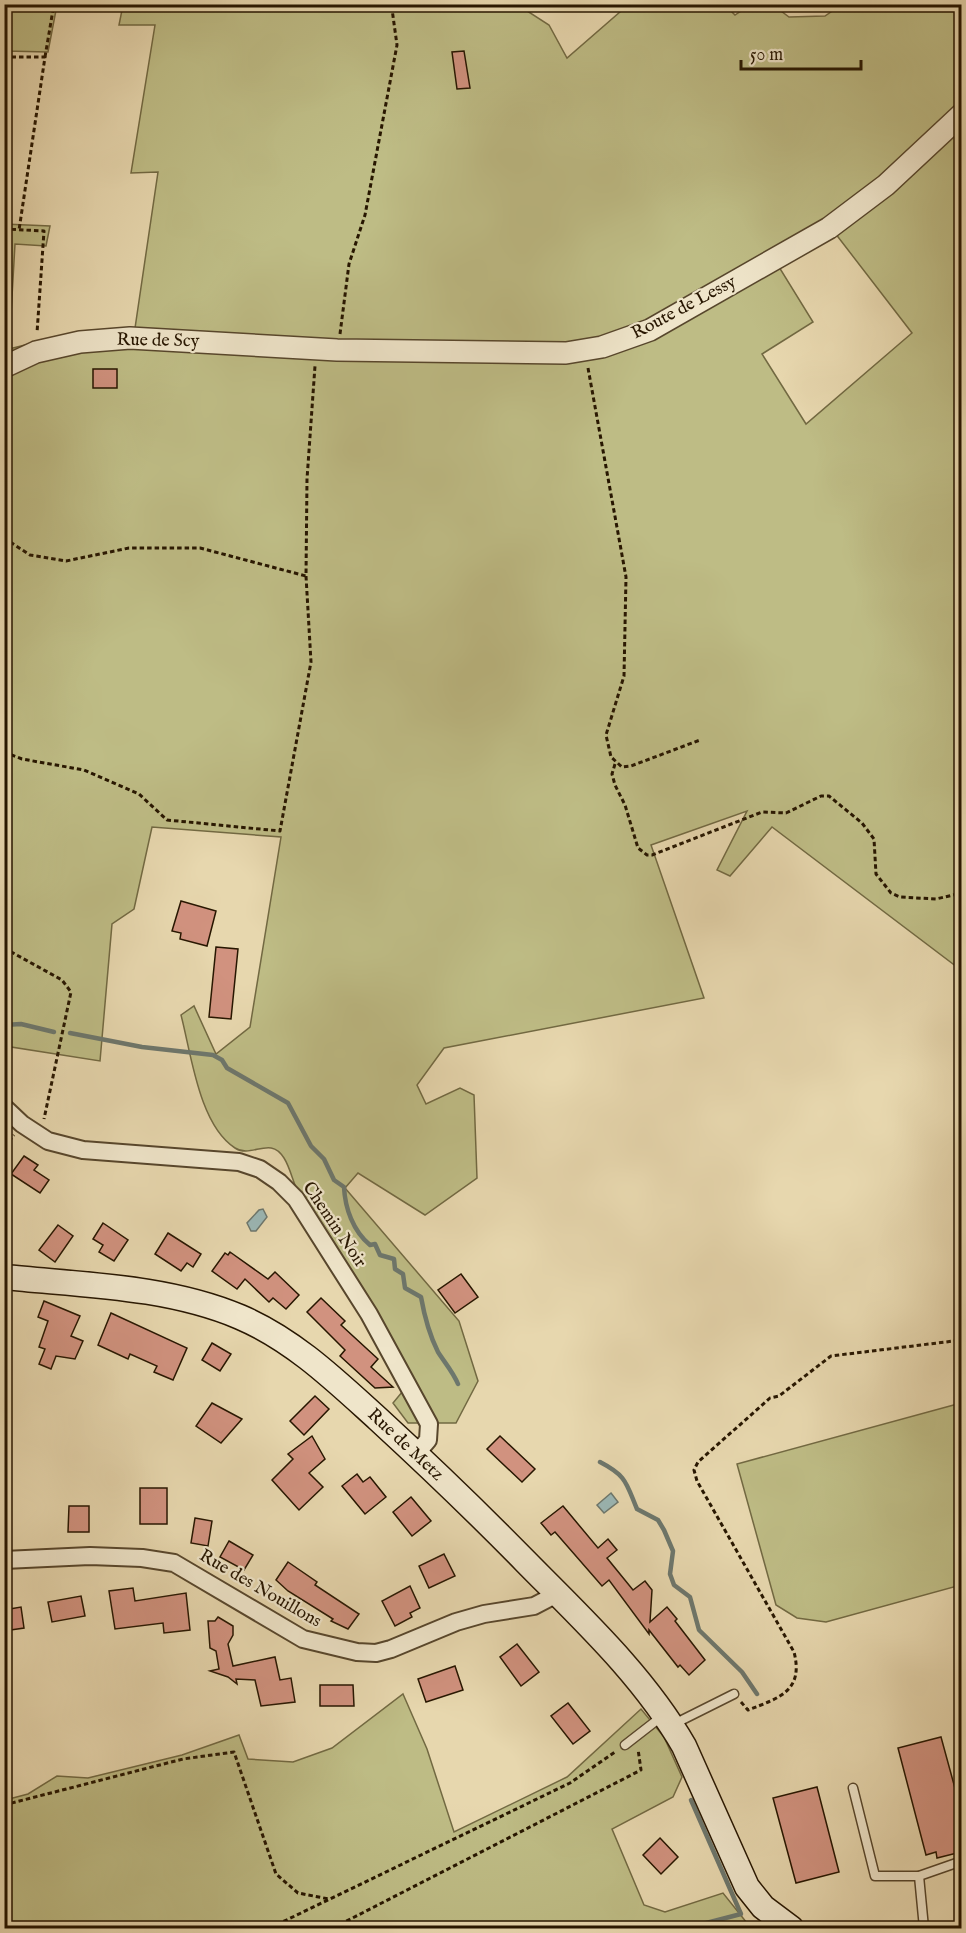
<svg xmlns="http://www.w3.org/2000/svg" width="966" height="1933" viewBox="0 0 966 1933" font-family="'IM FELL English',serif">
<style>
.green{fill:#bebc85;stroke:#726942;stroke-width:1.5;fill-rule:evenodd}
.water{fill:#9bb7b5;stroke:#6d776d;stroke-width:1.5}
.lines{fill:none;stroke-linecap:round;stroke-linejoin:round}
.stream{stroke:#6d776d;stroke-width:4.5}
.building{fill:#d1927f;stroke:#271600;stroke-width:1.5}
.service-casing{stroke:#57462c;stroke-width:11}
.minor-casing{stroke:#57462c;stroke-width:20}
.tertiary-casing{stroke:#57462c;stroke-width:24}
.secondary-casing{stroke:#271600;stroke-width:27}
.path{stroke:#271600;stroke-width:3;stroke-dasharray:4.5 3;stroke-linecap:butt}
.service{stroke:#efe5ca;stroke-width:8}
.minor{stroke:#efe5ca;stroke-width:16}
.tertiary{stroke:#efe5ca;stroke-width:21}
.secondary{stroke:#efe5ca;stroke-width:24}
.labels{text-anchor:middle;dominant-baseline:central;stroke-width:4.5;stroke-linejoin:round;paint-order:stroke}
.street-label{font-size:18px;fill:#271600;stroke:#efe5ca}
</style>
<rect width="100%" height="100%" fill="#e7d7ae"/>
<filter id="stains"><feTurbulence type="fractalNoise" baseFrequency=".00333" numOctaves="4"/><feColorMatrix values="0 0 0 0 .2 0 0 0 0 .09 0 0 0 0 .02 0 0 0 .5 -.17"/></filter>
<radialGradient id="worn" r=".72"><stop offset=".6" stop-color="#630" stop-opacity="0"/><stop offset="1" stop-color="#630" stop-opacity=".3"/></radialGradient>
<g class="green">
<polygon points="5,4 57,5 48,52 5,51"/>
<path d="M123 5H518L549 25 567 58 628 5H725L735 15 750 5H773L789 17 825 16 841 5H961L962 127 959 129 962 132 961 970 772 827 730 876 717 870 747 811 651 845 704 998 444 1048 417 1085 426 1104 460 1088 474 1095 477 1178 425 1215 358 1173 345 1188 459 1321 478 1381 456 1423H408L393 1403 412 1380C374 1319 334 1258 300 1196 293 1184 291 1169 284 1158 270 1135 252 1159 235 1148 199 1125 191 1053 181 1015L194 1006 216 1054 250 1027 281 837 152 827 134 909 112 924 100 1061 5 1046 4 224 50 226 46 246 15 244 9 349 81 331 135 328 158 172 131 173 155 25H119ZM835 233 912 333 806 424 762 354 813 322 779 267Z"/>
<polygon points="961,1403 961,1585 826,1622 797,1618 776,1605 737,1464"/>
<polygon points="403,1694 427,1749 454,1832 567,1777 641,1709 664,1737 682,1777 673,1797 612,1829 644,1905 665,1912 723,1893 751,1928 5,1928 5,1800 28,1794 57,1776 88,1778 182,1755 239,1735 248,1759 293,1762 332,1748"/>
</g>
<g class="water">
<polygon points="263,1209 267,1217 256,1231 251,1231 247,1223 259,1210"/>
<polygon points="611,1493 618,1502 604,1513 597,1505"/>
</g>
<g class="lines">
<g class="stream">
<polyline points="4,1025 21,1024 54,1032"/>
<path d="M70 1033 142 1047 213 1055 222 1060 227 1068 288 1103 311 1146 324 1159 334 1180 344 1187C345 1208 353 1231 370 1245L375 1244 380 1255 394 1259 395 1269 403 1274 405 1288 421 1297C424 1314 430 1336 438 1352 445 1363 453 1372 458 1384"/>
<path d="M600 1462C627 1476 626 1483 637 1509L658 1520 664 1530 673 1551 670 1574 674 1585 690 1597 699 1630 742 1672 757 1694"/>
<polyline points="687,1928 741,1914 691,1800"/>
</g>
</g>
<g class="building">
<polygon points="464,51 470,88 457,89 452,52"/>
<rect x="93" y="369" width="24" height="19"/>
<polygon points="181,901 216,911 207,946 180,939 181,933 172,931"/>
<polygon points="216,947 238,949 231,1019 209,1017"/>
<polygon points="24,1156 38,1165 34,1170 49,1180 40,1193 11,1174"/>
<polygon points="103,1223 128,1240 114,1261 99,1252 103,1245 93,1239"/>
<polygon points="58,1225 73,1236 55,1262 39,1250"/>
<polygon points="168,1233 201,1254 193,1267 187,1263 181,1271 155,1254"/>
<polygon points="230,1252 268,1279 275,1272 299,1295 286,1309 273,1298 269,1302 245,1279 237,1289 212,1271 225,1253 228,1255"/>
<polygon points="461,1274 478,1297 455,1313 438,1290"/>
<polygon points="321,1298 345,1321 341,1325 378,1359 371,1367 393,1387 375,1388 340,1356 345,1350 307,1312"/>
<polygon points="44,1301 80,1316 71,1336 83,1341 75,1359 56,1356 51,1369 39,1364 45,1349 39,1347 48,1321 38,1317"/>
<polygon points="111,1313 187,1348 173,1380 154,1372 157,1366 130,1354 128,1359 98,1345"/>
<polygon points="212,1343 231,1354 220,1371 202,1360"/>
<polygon points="315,1396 329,1409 304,1435 290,1421"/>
<polygon points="212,1403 242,1419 221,1443 196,1426"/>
<polygon points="312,1436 325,1459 309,1473 323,1487 299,1510 272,1480 293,1459 288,1454"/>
<polygon points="500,1436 535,1469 522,1482 487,1449"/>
<polygon points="357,1474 363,1482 370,1477 386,1497 365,1514 342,1486"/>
<rect x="140" y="1488" width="27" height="36"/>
<polygon points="411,1497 431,1521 412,1536 393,1512"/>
<polygon points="69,1506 89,1506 89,1532 68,1532"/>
<polygon points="563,1506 598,1548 608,1539 617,1550 607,1558 633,1590 645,1581 652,1590 650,1622 667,1607 677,1619 675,1621 705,1660 689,1675 680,1665 678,1667 649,1630 649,1634 609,1580 602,1586 555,1532 551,1535 541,1523"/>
<polygon points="195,1518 212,1521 208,1546 191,1543"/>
<polygon points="229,1541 253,1555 244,1570 220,1557"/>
<polygon points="444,1554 455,1576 429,1588 419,1566"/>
<polygon points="288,1562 317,1582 315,1585 359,1614 348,1629 331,1621 333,1619 288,1591 276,1580"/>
<polygon points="410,1586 420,1608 410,1613 412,1617 395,1626 382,1601"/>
<polygon points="133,1588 135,1601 186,1593 190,1630 164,1633 163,1623 115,1629 109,1591"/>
<polygon points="81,1596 85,1616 52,1622 48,1602"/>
<polygon points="21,1607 24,1628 4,1631 4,1610"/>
<polygon points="218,1617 233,1626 233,1635 228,1644 233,1666 275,1657 280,1680 291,1678 295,1702 261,1706 255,1680 236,1679 237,1684 228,1677 210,1671 219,1669 216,1651 210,1648 208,1621 215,1621"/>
<polygon points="517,1644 539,1672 521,1686 500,1657"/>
<polygon points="455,1666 463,1690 426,1702 418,1679"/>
<polygon points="320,1685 353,1685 354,1706 320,1706"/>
<polygon points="568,1703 590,1731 573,1744 551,1716"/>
<polygon points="941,1737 962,1814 962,1827 955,1829 961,1852 937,1858 936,1852 926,1855 898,1748"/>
<polygon points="817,1787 839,1872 796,1883 773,1798"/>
<polygon points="660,1838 678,1857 661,1874 643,1855"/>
</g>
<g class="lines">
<defs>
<g id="service">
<polyline points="672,1725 734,1694"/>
<polyline points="625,1745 661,1717"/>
<polyline points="853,1788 875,1876 919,1876 962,1861"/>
<polyline points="919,1876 924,1928"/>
</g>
<g id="minor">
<polyline points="4,1107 22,1124 48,1141 83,1150 239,1162 260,1169 279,1182 296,1199 369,1314 429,1424 428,1440 416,1454"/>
<polyline points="4,1560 90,1556 142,1558 174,1563 303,1639 357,1652 376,1653 391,1649 456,1622 484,1614 534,1606 557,1594"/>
</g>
<polyline id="tertiary" points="4,367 36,352 80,342 130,338 337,350 566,353 602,347 650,330 829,228 886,185 962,114"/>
<path id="secondary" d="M4 1277C82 1285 167 1286 240 1317 294 1340 336 1381 378 1419 428 1465 477 1512 525 1561 581 1618 643 1675 684 1746L747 1887 763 1907 791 1928"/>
</defs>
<use href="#service" class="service-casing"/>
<use href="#minor" class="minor-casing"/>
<use href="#tertiary" class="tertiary-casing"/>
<use href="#secondary" class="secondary-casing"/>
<g class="path">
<polyline points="4,57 45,57 19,230"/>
<polyline points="45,57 54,4"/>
<polyline points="4,229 44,231 37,333"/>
<polyline points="340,334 349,264 365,215 397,45 392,9 389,4"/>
<polyline points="588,368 626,577 624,676 606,735 611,757 622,767 631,766 700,740"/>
<polyline points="4,538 30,555 66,561 129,548 200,548 306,576"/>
<polyline points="4,752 22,759 84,770 139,794 167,820 280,831 311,662 306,576 307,479 315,366"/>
<polyline points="615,764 612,774 615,785 625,805 638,848 647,855 652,855 762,812 786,813 821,796 829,796 862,823 874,839 876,874 891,893 900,897 936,899 962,893"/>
<polyline points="4,948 62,980 71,992 44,1119"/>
<polyline points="4,1147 14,1135"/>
<path d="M741 1702 748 1710C779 1698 804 1691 794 1652L697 1481 694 1470 698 1462 770 1398 779 1396 831 1356 962 1340"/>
<polyline points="4,1805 183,1759 234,1752 276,1874 298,1893 329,1899"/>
<polyline points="270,1928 570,1783 615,1752"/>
<polyline points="333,1928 641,1770 638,1749"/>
</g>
<use href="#service" class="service"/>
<use href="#minor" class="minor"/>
<use href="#tertiary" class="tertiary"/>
<use href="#secondary" class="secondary"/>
</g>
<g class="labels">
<g class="street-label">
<text transform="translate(684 308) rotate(-28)">Route de Lessy</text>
<text transform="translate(158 341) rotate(1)">Rue de Scy</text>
<text transform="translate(334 1225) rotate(56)">Chemin Noir</text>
<text transform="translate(405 1445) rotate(43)">Rue de Metz</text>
<text transform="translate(260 1589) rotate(30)">Rue des Nouillons</text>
</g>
</g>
<rect width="966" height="1933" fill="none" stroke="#e7d7ae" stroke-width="24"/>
<rect x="6" y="6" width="954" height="1921" fill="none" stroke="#271600" stroke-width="3"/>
<rect x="12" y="12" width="942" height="1909" fill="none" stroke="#271600" stroke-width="1.5"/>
<path d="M741 60v9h120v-9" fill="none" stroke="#271600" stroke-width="3"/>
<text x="750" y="60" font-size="18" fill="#271600" stroke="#efe5ca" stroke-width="4.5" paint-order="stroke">50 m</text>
<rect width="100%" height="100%" filter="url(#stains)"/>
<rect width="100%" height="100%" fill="url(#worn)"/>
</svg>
